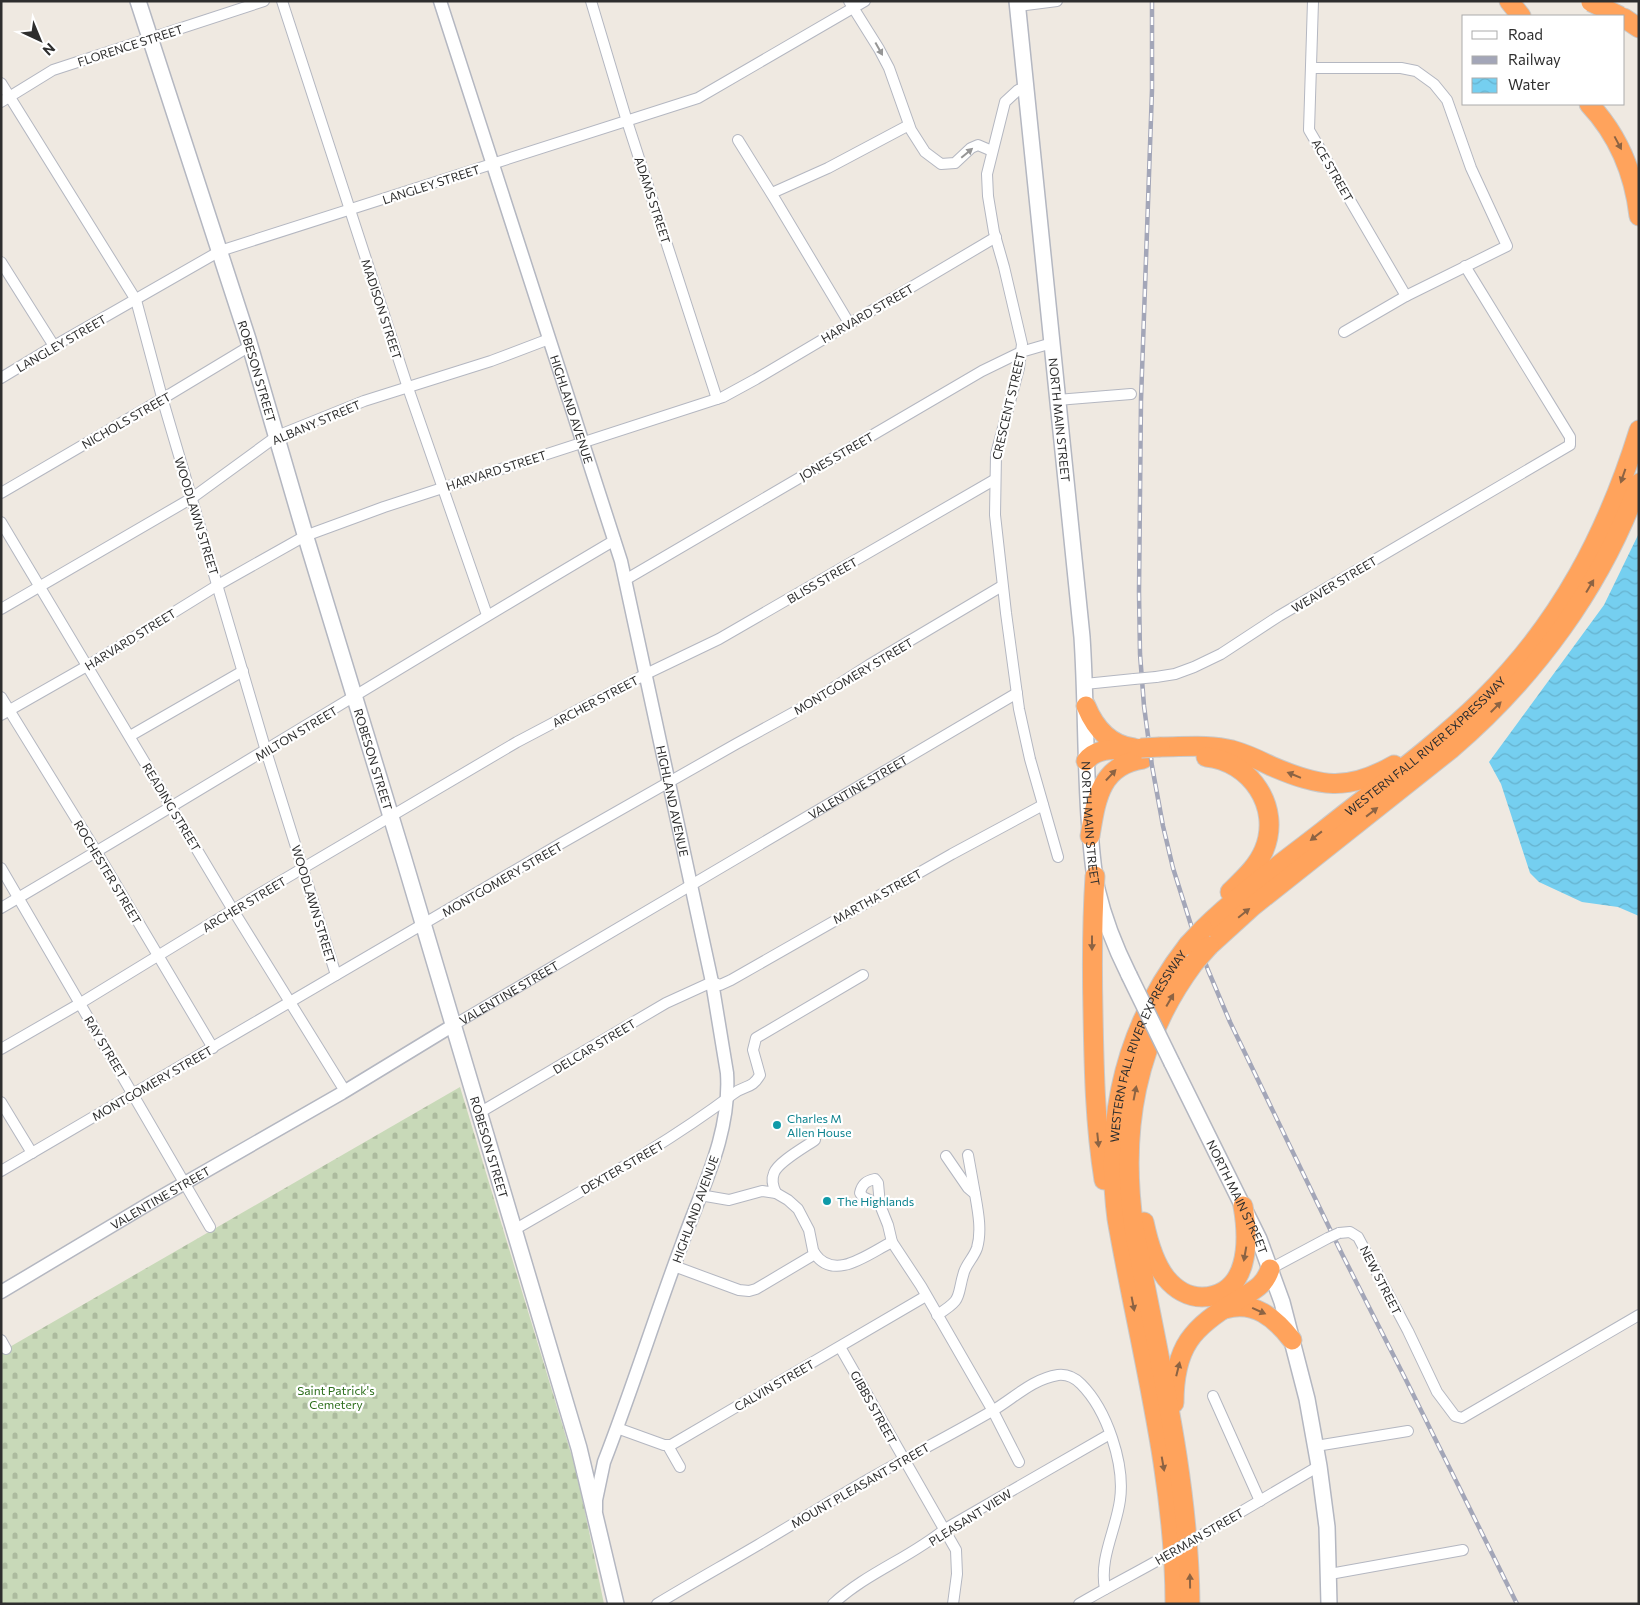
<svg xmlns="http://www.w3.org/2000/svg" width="1640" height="1605" viewBox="0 0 1640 1605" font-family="Commissioner,sans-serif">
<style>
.cemetery{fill:url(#cemetery-stones)}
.water{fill:url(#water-waves)}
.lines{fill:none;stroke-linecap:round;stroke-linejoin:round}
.minor-casing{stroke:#b4b7c1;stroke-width:12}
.tertiary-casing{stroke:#b4b7c1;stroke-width:15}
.secondary-casing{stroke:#b4b7c1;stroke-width:18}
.motorway-casing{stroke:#c9c9c9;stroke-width:21}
.minor{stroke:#fff;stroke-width:10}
.tertiary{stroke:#fff;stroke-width:12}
.secondary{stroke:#fff;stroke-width:15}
.motorway{stroke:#ffa35c;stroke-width:19}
.rail-casing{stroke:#a3a6b8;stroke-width:4.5}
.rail{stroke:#fff;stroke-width:2.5;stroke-dasharray:8;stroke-linecap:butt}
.minor-bridge-casing{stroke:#b4b7c1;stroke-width:12;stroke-linecap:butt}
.secondary-bridge-casing{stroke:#b4b7c1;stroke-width:18;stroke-linecap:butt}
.motorway-bridge-casing{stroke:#c9c9c9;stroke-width:21;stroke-linecap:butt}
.minor-bridge{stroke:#fff;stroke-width:10}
.secondary-bridge{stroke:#fff;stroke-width:15}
.motorway-bridge{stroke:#ffa35c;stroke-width:19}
.oneway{fill:#969696}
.oneway2{fill:#8c6343}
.culture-dot{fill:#0f9aa8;stroke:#fff;stroke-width:2}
.labels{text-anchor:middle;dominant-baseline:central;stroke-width:4.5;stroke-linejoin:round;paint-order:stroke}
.street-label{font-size:12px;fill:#2e2e2e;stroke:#fff}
.culture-label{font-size:12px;fill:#0d838f;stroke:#fff;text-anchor:start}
.park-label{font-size:12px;fill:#2c6e1b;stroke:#fff}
</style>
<defs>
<pattern id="cemetery-stones" width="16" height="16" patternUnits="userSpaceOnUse" patternTransform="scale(1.25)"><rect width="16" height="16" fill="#c8d9b8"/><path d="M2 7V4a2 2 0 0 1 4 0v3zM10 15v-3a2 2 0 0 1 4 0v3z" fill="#acbb9e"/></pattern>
<pattern id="water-waves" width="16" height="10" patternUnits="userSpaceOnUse" patternTransform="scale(1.25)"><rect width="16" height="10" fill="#75cff0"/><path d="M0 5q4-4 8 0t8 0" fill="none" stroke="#66b2ce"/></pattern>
</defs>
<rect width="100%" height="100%" fill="#efe9e1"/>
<polygon class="cemetery" points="460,1087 577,1473 604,1604 1,1604 1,1352"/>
<polygon class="water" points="1639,533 1639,916 1618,907 1582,902 1539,882 1530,873 1501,784 1489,762 1604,605"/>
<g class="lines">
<defs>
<g id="minor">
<polyline points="282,1 407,385 487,615"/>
<polyline points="591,1 626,118 717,399"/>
<polyline points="849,1 879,49 889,68 911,130 925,152 941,164 955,163 971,148 978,145 992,151"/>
<polyline points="1313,1 1309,130 1406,296"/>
<polyline points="1018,6 1057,1"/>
<polyline points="1311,68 1401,68 1416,71 1434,84 1447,100 1471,168 1507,246 1406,296 1344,332"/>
<polyline points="1,83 136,300 163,401 266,751 336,975"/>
<polyline points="1027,86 1018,90 1005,102 987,174 988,196 994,232 1004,267 1022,344 1019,368 996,454 995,515 1006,613 1019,709 1030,759 1058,857"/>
<polyline points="1,102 53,70 264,1"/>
<polyline points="738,140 776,201 849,323"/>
<polyline points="772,193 828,168 909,125"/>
<polyline points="1,262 54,346"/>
<polyline points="1,378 54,346 220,251 698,98 865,1"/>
<polyline points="1057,400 1131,394"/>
<polyline points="1,493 162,399 250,346"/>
<polyline points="1,522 233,910 345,1091"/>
<polyline points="625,580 982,371 1021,352 1052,343"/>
<polyline points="1,609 192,498 277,436 364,401 491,361 549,339"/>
<polyline points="1156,677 1175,674 1194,667 1221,654 1279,616 1570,445 1570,437 1465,266"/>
<polyline points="1085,684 1134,679"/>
<polyline points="1,697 96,851 213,1048"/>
<polyline points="1,715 87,666 218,585 305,536 384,507 723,397 756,379 996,237"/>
<polyline points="130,736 243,671"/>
<polyline points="1,868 210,1227"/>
<path d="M1 908C207 787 410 661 615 540"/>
<path id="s1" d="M452 1026 1017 693"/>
<polyline points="1,1049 79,1004 259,894 517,742 646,674 719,639 994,480"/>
<polyline points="1,1102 32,1153"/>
<polyline points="479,1113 666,1003 712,982 720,985 731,980 952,854 1043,805"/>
<polyline points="968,1155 975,1194"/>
<polyline points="1,1171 560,844 736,744 800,709 869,665 1002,586"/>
<path d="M875 1179 878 1183 880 1205 863 1197 860 1193C862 1184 866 1181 875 1179Z"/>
<path d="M776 1193C773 1187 771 1180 774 1173 778 1162 805 1147 815 1140"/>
<polyline points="700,1195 729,1200 762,1191 776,1193 788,1200 798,1209 809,1230 813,1250 815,1254"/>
<polyline points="880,1205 888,1225 892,1242 921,1286 993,1411 1019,1462"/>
<path d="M514 1230C588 1187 664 1146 733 1094 746 1084 751 1090 760 1075L753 1050 756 1038 863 975"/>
<polyline points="1339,1233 1350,1232 1358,1237 1408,1331 1437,1392 1455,1416 1462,1418 1639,1315"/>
<path d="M674 1266 739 1290 749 1291 756 1289 815 1254C835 1282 869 1253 892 1242"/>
<polyline points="1270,1269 1328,1238"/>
<path d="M937 1315C964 1298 956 1298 964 1272 967 1263 974 1257 977 1248 982 1231 978 1211 975 1194L968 1188 946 1156"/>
<polyline points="1,1340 6,1349"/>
<polyline points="840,1347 956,1550 957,1574 953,1604"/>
<polyline points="1213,1396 1260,1501"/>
<polyline points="617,1428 664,1445 671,1445 926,1296"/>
<polyline points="668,1446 680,1467"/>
<polyline points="1316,1446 1408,1431"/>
<polyline points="1200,1536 1319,1466"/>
<polyline points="1330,1574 1463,1550"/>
<path d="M657 1604C690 1584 724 1565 758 1545 795 1523 832 1500 869 1479 909 1456 951 1435 992 1411 1013 1399 1032 1379 1058 1375 1067 1374 1075 1378 1081 1384 1107 1410 1125 1464 1120 1500 1116 1530 1099 1558 1105 1589"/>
<path d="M833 1604C866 1573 910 1558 945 1529L1110 1434"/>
<path d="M1079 1604C1106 1588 1134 1574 1162 1558"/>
</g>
<g id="tertiary">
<path id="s2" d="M440 1 621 561 691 885 712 982 727 1073C731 1134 702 1188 682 1244 655 1316 632 1390 604 1462L596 1500V1510"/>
<path id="s3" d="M1 1292 150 1203 342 1093 452 1026"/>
</g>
<g id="secondary">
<path id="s4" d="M138 1 248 339 304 531 403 856 579 1448 616 1604"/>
<path id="s5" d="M1017 1 1082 637C1086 697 1085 757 1089 817 1091 841 1092 865 1097 889 1104 919 1115 947 1129 975"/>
<path id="s6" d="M1172 1063 1259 1239 1282 1302 1307 1399 1319 1466 1327 1527 1329 1604"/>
</g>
<g id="motorway">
<polyline points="1509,1 1521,16"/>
<polyline points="1624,18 1639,28"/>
<path d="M1589 104C1619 136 1634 173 1639 216"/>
<path d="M1086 706C1095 728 1109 745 1134 748"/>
<path d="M1160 747C1185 747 1209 744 1232 750 1246 754 1259 760 1271 766 1320 787 1347 792 1394 765"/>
<path d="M1206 757C1250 761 1282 807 1264 850 1257 867 1243 879 1230 892"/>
<path d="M1086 761C1096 748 1112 750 1128 749"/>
<path d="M1090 836C1096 800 1100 765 1143 759"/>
<path d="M1095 876C1092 922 1092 967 1093 1013 1094 1069 1095 1124 1104 1180"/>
<path id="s7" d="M1203 929C1240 893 1282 863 1323 831 1377 788 1434 747 1483 699 1561 622 1607 533 1639 430"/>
<path d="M1209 946 1253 906 1451 749C1535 677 1601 587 1639 483"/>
<path d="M1144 1222C1148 1241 1154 1263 1166 1278 1175 1289 1188 1297 1202 1297 1250 1296 1249 1240 1243 1206"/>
<path d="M1225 1309C1254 1300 1275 1318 1292 1340"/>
<path d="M1174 1403C1174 1347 1192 1327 1238 1300 1253 1290 1264 1287 1270 1269"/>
<path id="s8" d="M1175 1604C1175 1474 1139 1346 1117 1219 1104 1117 1125 1026 1188 945"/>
<path d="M1190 1604C1189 1477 1157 1352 1134 1228 1120 1131 1135 1042 1194 963"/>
</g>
</defs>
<use href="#minor" class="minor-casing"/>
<use href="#tertiary" class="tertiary-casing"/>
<use href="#secondary" class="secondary-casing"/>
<use href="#motorway" class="motorway-casing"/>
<use href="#minor" class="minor"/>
<use href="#tertiary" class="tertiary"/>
<use href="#secondary" class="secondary"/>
<use href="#motorway" class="motorway"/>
<defs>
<polyline id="rail" points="1152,1 1152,90 1141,400 1139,592 1140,654 1144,706 1152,766 1163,826 1173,868 1191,925 1208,970 1230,1022 1342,1254 1405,1378 1517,1604"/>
</defs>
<use href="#rail" class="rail-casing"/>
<use href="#rail" class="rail"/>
<defs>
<g id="minor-bridge">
<polyline points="1134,679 1156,677"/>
<polyline points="1328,1238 1339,1233"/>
<polyline points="1162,1558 1200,1536"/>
</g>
<polyline id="secondary-bridge" points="1129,975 1172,1063"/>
<g id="motorway-bridge">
<polyline points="1591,2 1620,16"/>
<polyline points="1141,748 1160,747"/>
<polyline points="1188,945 1203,929"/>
<polyline points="1194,963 1209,946"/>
</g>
</defs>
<use href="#minor-bridge" class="minor-bridge-casing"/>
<use href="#secondary-bridge" class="secondary-bridge-casing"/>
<use href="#motorway-bridge" class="motorway-bridge-casing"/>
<use href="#minor-bridge" class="minor-bridge"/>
<use href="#secondary-bridge" class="secondary-bridge"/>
<use href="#motorway-bridge" class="motorway-bridge"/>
</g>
<defs><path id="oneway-solid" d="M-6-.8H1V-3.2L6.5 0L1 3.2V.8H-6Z" transform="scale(1.25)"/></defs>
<g class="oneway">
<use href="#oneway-solid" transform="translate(879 49) rotate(61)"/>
<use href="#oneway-solid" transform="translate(967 153) rotate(-40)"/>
</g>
<g class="oneway2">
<use href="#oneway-solid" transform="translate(1618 143) rotate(62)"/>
<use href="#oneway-solid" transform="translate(1623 476) rotate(109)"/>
<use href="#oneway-solid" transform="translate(1590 586) rotate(-59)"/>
<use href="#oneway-solid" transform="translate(1496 707) rotate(-45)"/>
<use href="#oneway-solid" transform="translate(1111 775) rotate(-47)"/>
<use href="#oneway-solid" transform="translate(1294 775) rotate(-158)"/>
<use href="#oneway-solid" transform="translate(1372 812) rotate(-38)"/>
<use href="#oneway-solid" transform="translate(1316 836) rotate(142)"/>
<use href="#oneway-solid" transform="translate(1244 913) rotate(-39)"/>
<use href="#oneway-solid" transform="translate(1092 943) rotate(90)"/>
<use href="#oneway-solid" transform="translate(1170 1000) rotate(-60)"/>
<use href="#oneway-solid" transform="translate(1135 1093) rotate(-79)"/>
<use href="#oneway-solid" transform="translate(1098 1140) rotate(84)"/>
<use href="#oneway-solid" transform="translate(1245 1254) rotate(100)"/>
<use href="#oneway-solid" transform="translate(1133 1304) rotate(79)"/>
<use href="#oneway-solid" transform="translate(1259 1311) rotate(24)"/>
<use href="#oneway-solid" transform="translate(1178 1369) rotate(-76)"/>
<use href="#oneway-solid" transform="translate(1163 1464) rotate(80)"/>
<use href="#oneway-solid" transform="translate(1190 1581) rotate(-91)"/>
</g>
<g class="culture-dot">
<circle cx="777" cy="1125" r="5"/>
<circle cx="827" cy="1201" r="5"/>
</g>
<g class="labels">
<g class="street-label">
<text transform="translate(130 45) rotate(-18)">FLORENCE STREET</text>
<text transform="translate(1333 170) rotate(60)">ACE STREET</text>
<text transform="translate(431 184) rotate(-18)">LANGLEY STREET</text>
<text transform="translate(653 200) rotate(72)">ADAMS STREET</text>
<text transform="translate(382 309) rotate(72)">MADISON STREET</text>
<text transform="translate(867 313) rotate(-30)">HARVARD STREET</text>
<text transform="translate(61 343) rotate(-30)">LANGLEY STREET</text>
<text stroke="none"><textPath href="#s4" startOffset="389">ROBESON STREET</textPath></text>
<text transform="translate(1008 406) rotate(-77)">CRESCENT STREET</text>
<text stroke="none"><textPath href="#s2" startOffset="429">HIGHLAND AVENUE</textPath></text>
<text transform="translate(126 420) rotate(-30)">NICHOLS STREET</text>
<text stroke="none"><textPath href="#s5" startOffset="421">NORTH MAIN STREET</textPath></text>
<text transform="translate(316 422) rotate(-23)">ALBANY STREET</text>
<text transform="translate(836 456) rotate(-30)">JONES STREET</text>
<text transform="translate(496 470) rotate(-18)">HARVARD STREET</text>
<text transform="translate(197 516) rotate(73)">WOODLAWN STREET</text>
<text transform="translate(822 580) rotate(-30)">BLISS STREET</text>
<text transform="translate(1334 584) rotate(-31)">WEAVER STREET</text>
<text transform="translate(130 639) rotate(-32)">HARVARD STREET</text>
<text transform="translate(853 676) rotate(-31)">MONTGOMERY STREET</text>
<text transform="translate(595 701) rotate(-28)">ARCHER STREET</text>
<text transform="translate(296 733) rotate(-31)">MILTON STREET</text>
<text stroke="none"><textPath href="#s7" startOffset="288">WESTERN FALL RIVER EXPRESSWAY</textPath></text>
<text stroke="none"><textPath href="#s4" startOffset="794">ROBESON STREET</textPath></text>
<text stroke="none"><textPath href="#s1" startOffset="471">VALENTINE STREET</textPath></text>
<text stroke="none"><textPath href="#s2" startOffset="834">HIGHLAND AVENUE</textPath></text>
<text transform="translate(172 807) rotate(59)">READING STREET</text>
<text stroke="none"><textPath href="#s5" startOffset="826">NORTH MAIN STREET</textPath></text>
<text transform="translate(108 872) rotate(59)">ROCHESTER STREET</text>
<text transform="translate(502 879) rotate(-30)">MONTGOMERY STREET</text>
<text transform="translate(877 896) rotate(-29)">MARTHA STREET</text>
<text transform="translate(244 904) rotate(-31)">ARCHER STREET</text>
<text transform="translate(314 904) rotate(73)">WOODLAWN STREET</text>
<text stroke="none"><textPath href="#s1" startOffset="66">VALENTINE STREET</textPath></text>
<text transform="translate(594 1046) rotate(-31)">DELCAR STREET</text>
<text transform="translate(106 1047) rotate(59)">RAY STREET</text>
<text stroke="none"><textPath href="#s8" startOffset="570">WESTERN FALL RIVER EXPRESSWAY</textPath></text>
<text transform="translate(152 1083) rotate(-30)">MONTGOMERY STREET</text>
<text stroke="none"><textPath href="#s4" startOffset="1199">ROBESON STREET</textPath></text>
<text transform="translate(622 1167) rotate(-30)">DEXTER STREET</text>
<text stroke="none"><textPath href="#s6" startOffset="149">NORTH MAIN STREET</textPath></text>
<text stroke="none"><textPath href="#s3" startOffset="185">VALENTINE STREET</textPath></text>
<text transform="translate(695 1209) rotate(-70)">HIGHLAND AVENUE</text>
<text transform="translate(1381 1280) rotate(63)">NEW STREET</text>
<text transform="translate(774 1385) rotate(-30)">CALVIN STREET</text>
<text transform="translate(874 1407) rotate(61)">GIBBS STREET</text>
<text transform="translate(860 1485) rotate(-30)">MOUNT PLEASANT STREET</text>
<text transform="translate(970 1517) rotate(-32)">PLEASANT VIEW</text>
<text transform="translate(1199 1536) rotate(-30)">HERMAN STREET</text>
</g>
<g class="culture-label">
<text x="787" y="1118">Charles M<tspan x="787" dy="14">Allen House</tspan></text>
<text x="837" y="1201">The Highlands</text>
</g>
<g class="park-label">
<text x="336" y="1390">Saint Patrick's<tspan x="336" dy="14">Cemetery</tspan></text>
</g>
</g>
<rect width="1640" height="1605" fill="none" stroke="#2e2e2e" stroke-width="5"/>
<rect x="1462" y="15" width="162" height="90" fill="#ffffff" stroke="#ababab"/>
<rect x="1472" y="31" width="25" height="8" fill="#ffffff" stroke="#ababab"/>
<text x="1508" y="40" font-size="15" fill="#2e2e2e">Road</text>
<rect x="1472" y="56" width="25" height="8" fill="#a3a6b8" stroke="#ababab"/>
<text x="1508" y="65" font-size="15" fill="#2e2e2e">Railway</text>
<rect x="1472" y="78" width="25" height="15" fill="url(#water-waves)" stroke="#ababab"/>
<text x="1508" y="90" font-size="15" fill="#2e2e2e">Water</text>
<g transform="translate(40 40) rotate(136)" stroke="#ffffff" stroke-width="4" paint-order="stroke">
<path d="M0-4L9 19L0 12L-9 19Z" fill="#2e2e2e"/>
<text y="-8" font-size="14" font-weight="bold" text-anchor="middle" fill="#2e2e2e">N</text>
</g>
</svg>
